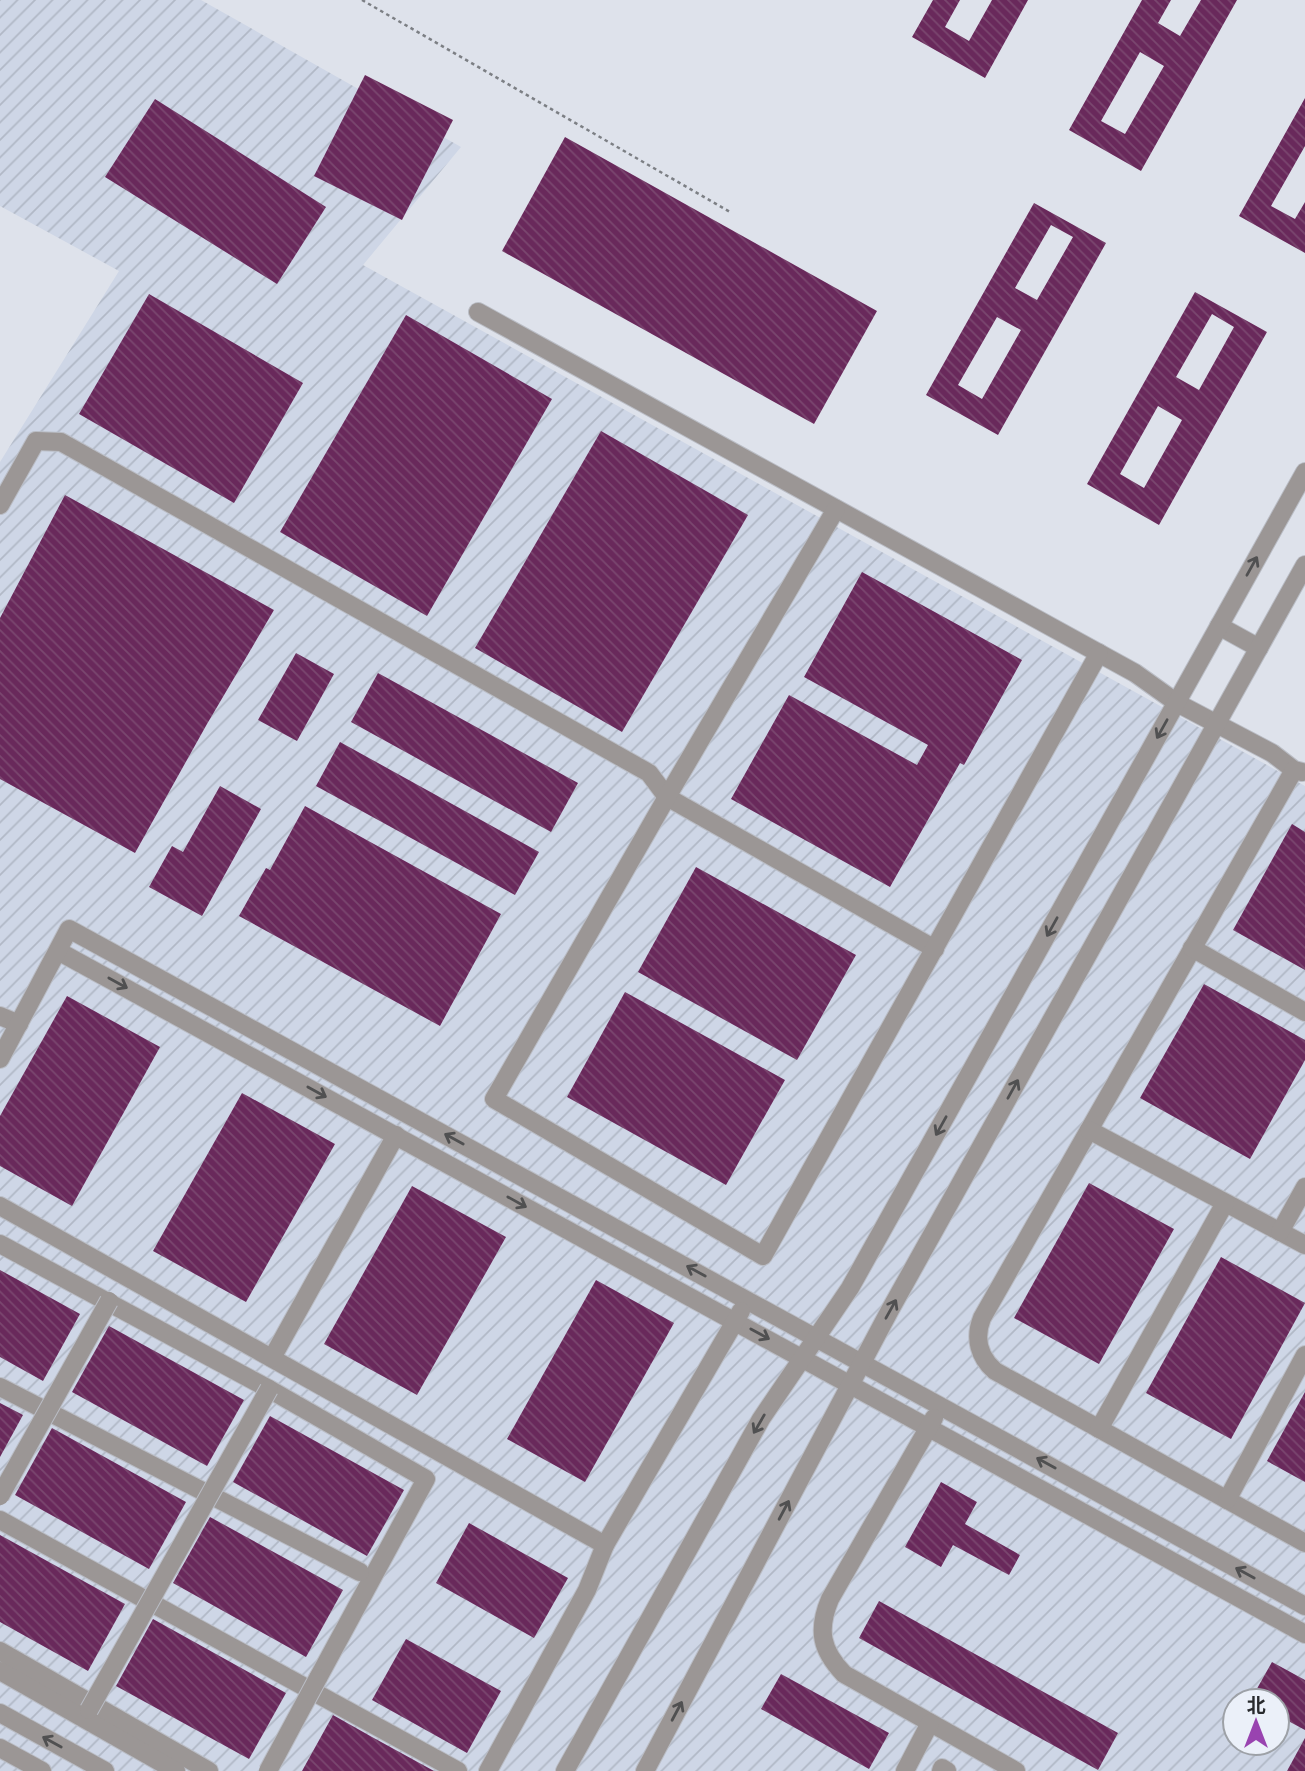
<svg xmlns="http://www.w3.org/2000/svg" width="1305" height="1771" viewBox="0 0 1305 1771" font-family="Lato,'Noto Sans SC',sans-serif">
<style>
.industrial{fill:url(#industrial-furrows);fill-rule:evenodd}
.building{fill:url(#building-back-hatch);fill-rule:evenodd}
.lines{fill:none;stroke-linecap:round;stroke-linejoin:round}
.minor-casing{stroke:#babdc5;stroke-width:20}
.path{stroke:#7c7f84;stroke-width:2.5;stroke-dasharray:3.5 3.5;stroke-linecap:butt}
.minor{stroke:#9b9695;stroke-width:18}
.minor-bridge-casing{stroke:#babdc5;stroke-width:20;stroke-linecap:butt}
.minor-bridge{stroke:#9b9695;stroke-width:18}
.oneway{stroke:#505051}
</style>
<defs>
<pattern id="industrial-furrows" width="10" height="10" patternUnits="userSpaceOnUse" patternTransform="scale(1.75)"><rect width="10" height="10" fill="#ced6e6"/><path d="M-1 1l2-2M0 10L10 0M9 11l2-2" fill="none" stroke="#b1b8c6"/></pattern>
<pattern id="building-back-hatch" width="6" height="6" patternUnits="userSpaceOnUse" patternTransform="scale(1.75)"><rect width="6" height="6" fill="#69295b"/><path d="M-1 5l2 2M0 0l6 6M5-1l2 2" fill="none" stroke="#7a476f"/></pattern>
</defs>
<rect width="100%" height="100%" fill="#dee2eb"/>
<path class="industrial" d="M0 0H201L461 147 363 265 1305 786V1771H0V462L119 271 0 206ZM1235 1701H1277V1743H1235Z"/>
<g class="building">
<polygon points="933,0 960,0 945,27 969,41 992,0 1028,0 985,78 912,37"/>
<path d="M1142 0H1171L1158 23 1180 36 1201 0H1237L1141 171 1069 130ZM1140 52 1164 66 1125 134 1101 121Z"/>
<polygon points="365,75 453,120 402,220 314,176"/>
<polygon points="1305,98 1305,146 1271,206 1295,219 1305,202 1305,253 1239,216"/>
<polygon points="155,99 326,207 277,284 105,177"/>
<polygon points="565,137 877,311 814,424 502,251"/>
<path d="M1034 203 1106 243 998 435 926 395ZM1051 225 1073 237 1037 300 1015 288ZM997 317 1021 330 982 399 958 385Z"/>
<path d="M1195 292 1267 332 1159 525 1087 484ZM1212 314 1234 327 1199 390 1176 377ZM1158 406 1182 420 1144 488 1120 474Z"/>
<polygon points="149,294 303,383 234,503 79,414"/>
<polygon points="406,315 552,399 427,616 280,532"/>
<polygon points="601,431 748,515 622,732 475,648"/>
<polygon points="65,495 274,610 207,724 135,853 0,779 0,618"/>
<polygon points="862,572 1022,660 964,765 960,763 890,887 731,799 789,695 917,765 928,745 804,677"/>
<polygon points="296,653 334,674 297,741 258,720"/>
<polygon points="378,673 578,783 551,832 351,722"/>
<polygon points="340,742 539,852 515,895 316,786"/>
<polygon points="220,786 261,809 202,916 149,887 172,846 183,852"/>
<polygon points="305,806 501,914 440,1026 239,916 266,868 270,870"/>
<polygon points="1292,824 1305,832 1305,970 1233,930"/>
<polygon points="696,867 856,955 797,1060 638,972"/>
<polygon points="1204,984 1305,1040 1305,1060 1250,1159 1140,1098"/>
<polygon points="625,992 785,1080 726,1185 567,1097"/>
<polygon points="67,996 160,1047 72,1206 0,1166 0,1116"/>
<polygon points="242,1093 335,1144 246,1302 153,1251"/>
<polygon points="1089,1183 1174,1229 1099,1364 1014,1318"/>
<polygon points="412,1186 506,1237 417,1395 324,1344"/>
<polygon points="1221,1257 1305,1303 1231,1439 1146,1393"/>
<polygon points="0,1270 80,1314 43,1381 0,1357"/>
<polygon points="596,1280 674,1323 585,1482 507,1439"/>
<polygon points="109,1326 244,1400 207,1466 72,1392"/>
<polygon points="1305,1392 1305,1482 1267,1461"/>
<polygon points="0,1403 23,1415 0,1457"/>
<polygon points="270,1416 404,1490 367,1556 233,1482"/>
<polygon points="52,1428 186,1502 149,1569 15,1495"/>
<polygon points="941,1482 977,1502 965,1524 1020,1555 1009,1575 953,1545 941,1567 905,1547"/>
<polygon points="210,1517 343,1590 306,1657 173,1583"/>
<polygon points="469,1523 568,1578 534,1638 436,1583"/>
<polygon points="0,1535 125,1604 88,1671 0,1622"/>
<polygon points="879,1601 1118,1733 1098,1770 859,1638"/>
<polygon points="153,1619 286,1693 249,1759 116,1686"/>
<polygon points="406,1639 501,1691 467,1753 372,1700"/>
<polygon points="1272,1662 1305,1680 1305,1730 1277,1715 1277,1701 1250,1701"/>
<polygon points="781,1674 889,1733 869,1769 761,1709"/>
<polygon points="333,1715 372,1737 434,1771 302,1771"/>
<polygon points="1305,1738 1305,1771 1287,1771"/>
</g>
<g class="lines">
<defs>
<g id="minor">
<polyline points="478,312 1135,673 1177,703 1272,753 1294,770 1302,772"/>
<polyline points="0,505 36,441 61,442 649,773 667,797 935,949"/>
<polyline points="836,509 667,797 494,1099 763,1256 1099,653"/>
<polyline points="1219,626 1259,648"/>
<path d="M1294 770 982 1318C974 1338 979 1357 995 1371L1305 1543"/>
<polyline points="1192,948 1305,1012"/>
<polyline points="58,951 1305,1634"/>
<polyline points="0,1016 19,1024"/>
<polyline points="0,1059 69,929 1305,1606"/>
<polyline points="1089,1130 1305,1245"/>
<polyline points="0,1206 605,1545"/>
<polyline points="1280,1232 1305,1187"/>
<polyline points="0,1244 269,1389 426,1479 318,1678"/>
<polyline points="272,1358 396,1135"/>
<polyline points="0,1387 360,1572"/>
<path d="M934 1418 830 1599C817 1630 821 1650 844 1674L1016 1771"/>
<polyline points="1099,1429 1225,1203"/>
<polyline points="1227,1500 1305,1355"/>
<polyline points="0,1520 458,1771"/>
<polyline points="0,1651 209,1771"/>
<polyline points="0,1671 176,1771"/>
<polyline points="0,1713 105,1771"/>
<polyline points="0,1748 42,1771"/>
<polyline points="488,1771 587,1590 605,1545 741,1311"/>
<polyline points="565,1771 761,1419 850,1288 1305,472"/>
<polyline points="645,1771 890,1310 1305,565"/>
<polyline points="905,1771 930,1723"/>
<polyline points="941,1771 942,1768 947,1771"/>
</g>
</defs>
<use href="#minor" class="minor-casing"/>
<polyline class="path" points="362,0 730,212"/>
<use href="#minor" class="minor"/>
<defs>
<g id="minor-bridge">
<polyline points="0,1496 109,1301"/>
<polyline points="89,1710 269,1389"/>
<polyline points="268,1771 318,1678"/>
</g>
</defs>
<use href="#minor-bridge" class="minor-bridge-casing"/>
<use href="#minor-bridge" class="minor-bridge"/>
</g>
<defs><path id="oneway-shaft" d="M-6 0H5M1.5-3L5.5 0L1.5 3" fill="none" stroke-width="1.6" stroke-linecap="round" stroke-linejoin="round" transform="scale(1.75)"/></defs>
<g class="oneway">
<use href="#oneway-shaft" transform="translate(1252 566) rotate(-61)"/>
<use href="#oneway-shaft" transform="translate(1162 729) rotate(119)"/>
<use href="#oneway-shaft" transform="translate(1052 927) rotate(119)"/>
<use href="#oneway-shaft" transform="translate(118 983) rotate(29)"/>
<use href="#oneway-shaft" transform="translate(1013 1089) rotate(-61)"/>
<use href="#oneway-shaft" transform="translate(317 1092) rotate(29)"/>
<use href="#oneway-shaft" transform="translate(941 1126) rotate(119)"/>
<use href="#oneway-shaft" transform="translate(454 1139) rotate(-151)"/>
<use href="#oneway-shaft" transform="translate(517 1202) rotate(29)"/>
<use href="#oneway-shaft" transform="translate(696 1271) rotate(-151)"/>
<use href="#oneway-shaft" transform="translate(891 1309) rotate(-61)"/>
<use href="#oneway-shaft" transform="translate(760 1334) rotate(29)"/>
<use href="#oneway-shaft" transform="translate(759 1424) rotate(120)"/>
<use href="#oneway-shaft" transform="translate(1046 1463) rotate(-151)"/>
<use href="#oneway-shaft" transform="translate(784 1510) rotate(-62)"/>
<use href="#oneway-shaft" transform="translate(1245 1573) rotate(-151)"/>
<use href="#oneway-shaft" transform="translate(677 1711) rotate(-62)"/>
<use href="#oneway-shaft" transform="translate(52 1742) rotate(-151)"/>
</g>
<g transform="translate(1256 1722)"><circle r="33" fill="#ebf0f9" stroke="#9da1a7" stroke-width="2"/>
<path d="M0-5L12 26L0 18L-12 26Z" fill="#9943b0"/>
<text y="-10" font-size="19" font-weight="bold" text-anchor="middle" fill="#282a2d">北</text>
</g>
</svg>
